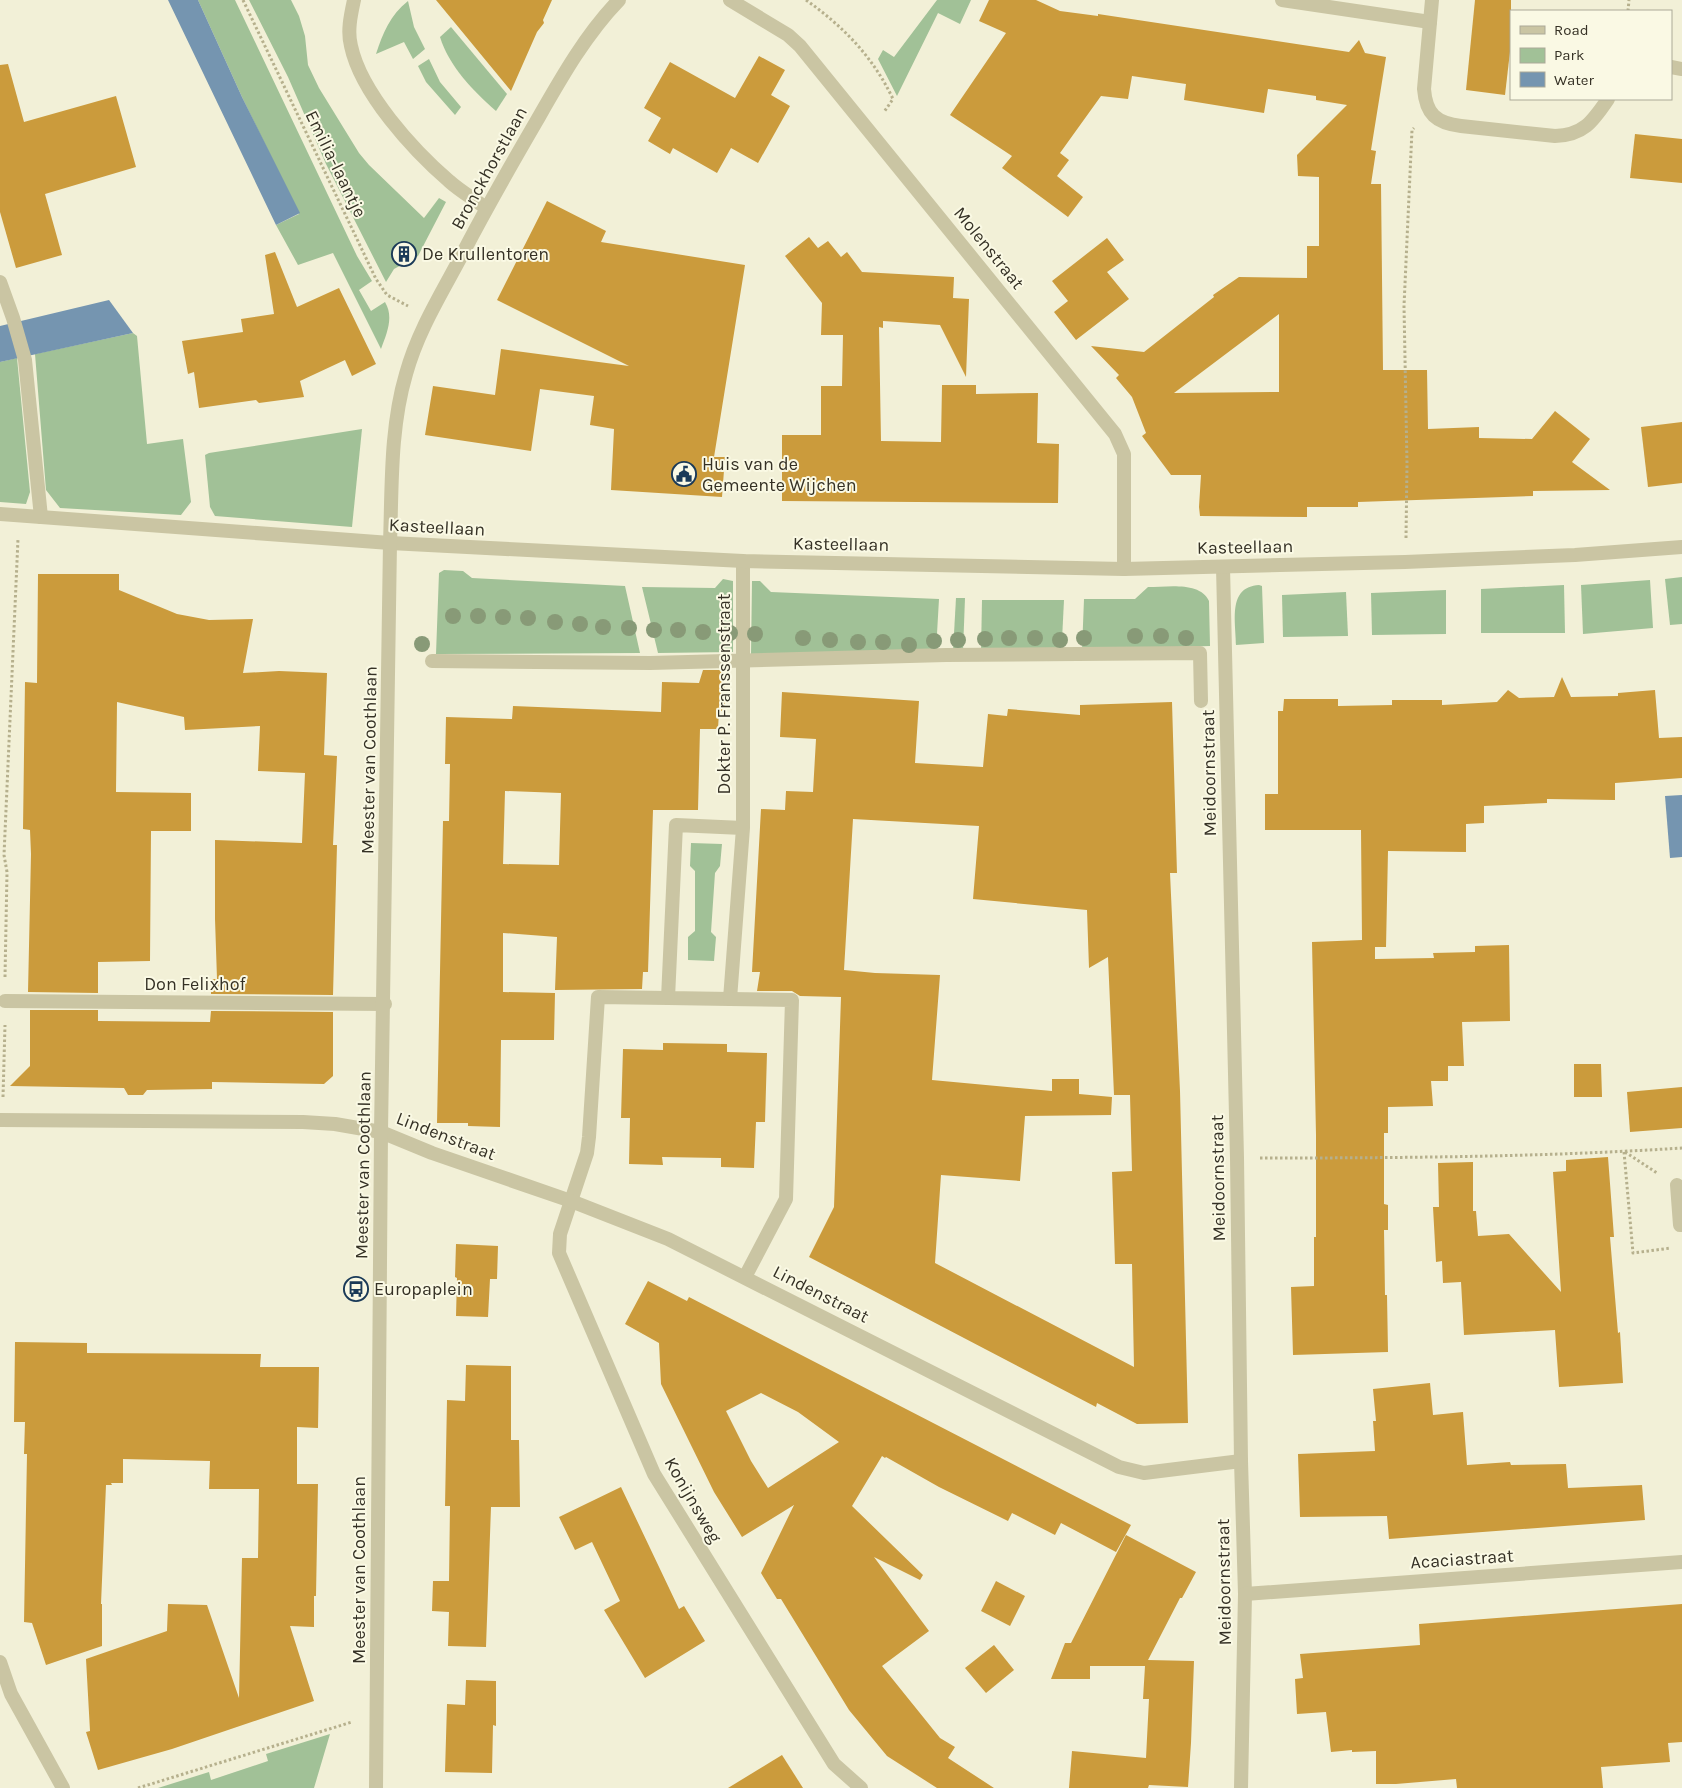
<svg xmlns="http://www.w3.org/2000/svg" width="1682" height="1788" viewBox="0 0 1682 1788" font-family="Karla,sans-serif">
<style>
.green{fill:#a1c197}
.water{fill:#7595b0}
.building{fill:#cb9b3c;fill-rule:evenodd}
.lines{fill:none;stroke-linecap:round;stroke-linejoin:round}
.path{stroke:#b6b08d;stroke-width:3;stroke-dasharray:2.5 2.5;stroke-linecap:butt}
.service{stroke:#cac5a3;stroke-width:14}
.pedestrian{stroke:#cac5a3;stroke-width:14}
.minor{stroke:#cac5a3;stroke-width:14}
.tertiary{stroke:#cac5a3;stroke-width:14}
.tree{fill:#889a77}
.labels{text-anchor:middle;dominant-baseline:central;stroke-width:4;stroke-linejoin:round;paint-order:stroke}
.street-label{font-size:18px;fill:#353125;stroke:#faf9e4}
.poi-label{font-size:18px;fill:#353125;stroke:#faf9e4;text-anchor:start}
</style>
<rect width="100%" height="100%" fill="#f2f0d7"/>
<g class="green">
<path d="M198 0H235L357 256 372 281 359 290 371 311 385 302C394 317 387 333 381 349L333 253 298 265 276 225 299 214 242 97Z"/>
<polygon points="249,0 291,0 299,16 305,36 308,65 319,88 359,153 369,165 424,218 439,198 446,202 418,256 394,269 386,282 326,164 288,77"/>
<polygon points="937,0 971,0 960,24 938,13 897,96 878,59 883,50 894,57"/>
<path d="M408 1 414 27 425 49 413 59 404 42 376 54C383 33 390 15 408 1Z"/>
<path d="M451 27 507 94 496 111C473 91 449 66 440 37Z"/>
<polygon points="429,59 440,82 461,107 455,115 426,82 418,66"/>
<polygon points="133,333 137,336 147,444 183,439 191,502 181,515 60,508 46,490 35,354"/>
<polygon points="17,358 30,492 26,504 0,502 0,362"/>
<polygon points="362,429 352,527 215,516 210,507 205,455 209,453"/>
<polygon points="444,570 463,571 472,578 625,586 640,653 436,654 439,573"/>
<polygon points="1682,577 1682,624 1670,625 1665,579"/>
<polygon points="723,579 733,581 733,652 658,653 642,587 715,588"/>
<polygon points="1650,580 1653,628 1583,634 1581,585"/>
<polygon points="752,581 760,581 771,592 939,599 936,651 751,655"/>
<path d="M1259 585 1262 586 1264 643 1236 645C1236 622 1227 587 1259 585Z"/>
<polygon points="1564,585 1565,633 1481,633 1481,589"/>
<path d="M1148 587C1167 587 1200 581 1209 601L1210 646 1082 650 1084 599H1135Z"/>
<polygon points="1446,590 1446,634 1372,635 1371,593"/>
<polygon points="1346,592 1348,636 1283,637 1282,595"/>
<polygon points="956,598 965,598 963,651 953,651"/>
<polygon points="982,600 1064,600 1062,640 1056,649 981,651"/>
<polygon points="691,843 722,844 720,866 715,873 711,932 716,937 714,961 688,960 688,937 695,931 695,871 690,866"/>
<polygon points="330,1734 314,1788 158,1788 209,1772 211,1780 268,1761 266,1754"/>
</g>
<g class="water">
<polygon points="168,0 198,0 242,97 300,213 276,225"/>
<polygon points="109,300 133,333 0,362 0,326"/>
<polygon points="1682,795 1682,857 1670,858 1665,796"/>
</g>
<g class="building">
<polygon points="436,0 552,0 543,20 544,23 537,32 511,91"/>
<path d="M989 0H1036L1060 11 1098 16V14L1349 52 1359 40 1365 53 1386 57 1371 150 1376 151 1371 184H1381L1383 370H1427L1428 429 1479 427V438L1532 439 1555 411 1590 439 1572 462 1610 490 1533 491V496L1358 502V507H1307V517L1200 516 1199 507 1201 475H1171L1142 436 1146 433 1132 397 1116 378 1119 375 1091 346 1144 352 1214 297 1213 295 1239 277 1307 278V246H1319V177L1298 176 1297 155 1347 105 1316 100V96L1268 89 1264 113 1184 100 1186 84 1132 76 1128 99 1101 96 1060 153 1069 160 1057 176 1083 197 1068 217 1002 168 1012 156 950 115 1006 33 979 21ZM1279 314V392L1174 393Z"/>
<polygon points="1475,0 1511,0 1511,43 1505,95 1466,90"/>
<polygon points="759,56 785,70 771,95 790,106 758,163 731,148 717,173 673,148 670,154 648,141 661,118 644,108 670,62 735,98"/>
<polygon points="8,64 24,122 116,96 136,167 45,194 62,255 16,268 0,212 0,65"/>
<polygon points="1635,134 1682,139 1682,183 1630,178"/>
<polygon points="547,201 606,231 601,242 745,265 714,457 725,457 722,497 611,490 614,429 590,425 594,396 540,389 531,451 425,435 433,386 495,395 501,349 629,366 497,300"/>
<polygon points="809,237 818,248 828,241 841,257 847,252 862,272 954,277 953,298 969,299 966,377 940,325 883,321 883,328 879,327 881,441 941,442 942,385 976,385 976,394 1038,393 1037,443 1059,444 1058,503 782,501 782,435 821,435 821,386 842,386 843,335 821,335 822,303 785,256"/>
<polygon points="1107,238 1124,260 1107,272 1129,299 1076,340 1054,312 1068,301 1052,281"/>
<polygon points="275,252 297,307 339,288 376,364 352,376 345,360 300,381 304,397 259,403 256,400 199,408 194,372 188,374 182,341 243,332 241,319 274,314 265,255"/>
<polygon points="1682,422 1682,483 1648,487 1641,427"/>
<polygon points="38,574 119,574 119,590 177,614 209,620 253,619 243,673 279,671 327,673 324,755 337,756 333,845 337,845 333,995 211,994 211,979 217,979 215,919 215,840 302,843 305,773 258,771 260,726 185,730 184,717 117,702 116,792 191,793 191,831 151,831 150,961 98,962 98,993 28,992 31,854 30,830 23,829 25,682 37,683"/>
<path d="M703 670H720L725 680V711H719L718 729H700L698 810H653L648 972H643L642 989 555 990 557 937 503 933V992L555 993 554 1040H501L500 1127 468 1126V1123H437L443 821H449L450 764H445L446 717 512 719 513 706 661 712 662 682 699 683ZM505 791 561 793 559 865 503 864Z"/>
<polygon points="1562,677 1571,697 1618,696 1618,693 1655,690 1659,738 1682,737 1682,778 1615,783 1615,800 1547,799 1547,803 1484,806 1484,823 1466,824 1466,852 1388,851 1386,947 1375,947 1375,959 1434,958 1433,953 1475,952 1475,946 1509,945 1510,1021 1462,1022 1464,1066 1448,1066 1448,1081 1431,1081 1433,1106 1388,1107 1388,1133 1384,1133 1384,1204 1388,1205 1388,1230 1384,1230 1385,1295 1387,1295 1388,1352 1293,1355 1291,1287 1314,1286 1314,1237 1316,1237 1316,1135 1312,942 1362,940 1361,830 1265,830 1265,794 1278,794 1278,711 1283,711 1284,699 1338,699 1338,706 1392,705 1392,700 1442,700 1442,705 1497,702 1508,690 1519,698 1554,697"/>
<path d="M782 692 919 701 915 763 983 767 988 714 1007 716 1008 709 1080 715V705L1172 702 1177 873H1170L1180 1091 1188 1423 1137 1424 1097 1403 1096 1407 809 1257 834 1207 841 997 800 996 792 991H757L760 972H752L761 809 785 810 786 791 813 792 816 739 780 737ZM853 819 979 826 973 899 1087 910 1089 968 1108 957 1114 1095H1130L1132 1171 1112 1172 1115 1264H1132L1134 1367 935 1263 941 1175 1020 1181 1025 1116 1111 1115 1112 1097 1079 1094V1079H1052V1091L932 1080 940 975 875 973 844 970Z"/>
<polygon points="30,1010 98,1010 98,1021 210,1022 211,1011 333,1012 333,1076 324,1084 212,1082 212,1089 147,1090 143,1095 128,1095 124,1088 10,1086 30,1066"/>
<polygon points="663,1043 727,1044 727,1052 767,1053 765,1122 756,1122 754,1168 721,1167 721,1158 662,1157 663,1165 629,1164 630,1118 621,1118 623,1049 663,1050"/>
<polygon points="1574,1064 1601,1064 1602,1097 1574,1097"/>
<polygon points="1682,1087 1682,1128 1630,1132 1627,1092"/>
<polygon points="1608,1157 1614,1237 1610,1237 1618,1333 1620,1332 1623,1383 1559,1387 1555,1330 1464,1335 1461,1282 1443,1283 1442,1261 1436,1262 1433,1207 1439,1207 1438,1163 1473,1162 1473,1211 1476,1211 1478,1236 1509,1234 1561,1292 1553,1172 1566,1171 1566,1160"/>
<polygon points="456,1244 498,1246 497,1279 490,1279 488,1317 456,1316 457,1278 455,1277"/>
<path d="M648 1281 687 1301 689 1297 1131 1525 1116 1552 1061 1523 1055 1535 1012 1513 1008 1521 939 1487 886 1457 885 1458 882 1456 852 1506 923 1575 920 1580 874 1557 929 1631 882 1666 940 1738 955 1747 948 1758 994 1788H937L887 1756 849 1710 781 1599H777L761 1573 794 1505 742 1537 714 1492 661 1384 659 1343 625 1324ZM761 1393 798 1412 839 1442 768 1488 751 1461 726 1411Z"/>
<polygon points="15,1342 87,1343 87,1353 261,1354 260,1367 319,1367 318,1428 297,1427 297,1484 318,1484 316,1596 314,1596 314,1627 290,1626 314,1701 172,1749 98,1770 86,1732 90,1731 86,1659 167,1631 168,1604 207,1605 239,1698 242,1558 258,1558 259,1489 209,1489 210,1461 123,1459 123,1483 111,1483 112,1485 106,1485 101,1604 102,1604 102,1646 46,1665 32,1623 24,1622 27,1454 24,1454 25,1422 14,1422"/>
<polygon points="466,1365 511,1366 511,1440 519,1440 520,1507 491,1507 486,1647 448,1646 449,1612 432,1611 433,1581 449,1581 450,1506 445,1506 447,1400 465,1401"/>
<polygon points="1430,1383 1433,1415 1463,1412 1467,1465 1510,1462 1511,1465 1566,1464 1568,1488 1642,1485 1645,1520 1389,1539 1387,1516 1300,1517 1298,1454 1375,1451 1373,1421 1376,1421 1373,1389"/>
<polygon points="621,1487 679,1609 684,1606 705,1641 645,1678 604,1610 620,1601 592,1542 575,1550 559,1517"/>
<polygon points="1126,1535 1196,1572 1182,1598 1180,1598 1148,1660 1194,1661 1191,1743 1188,1787 1149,1785 1148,1788 1069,1788 1072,1751 1146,1758 1149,1699 1143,1699 1145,1666 1090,1666 1090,1679 1051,1679 1065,1643 1071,1643"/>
<polygon points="996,1581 1025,1596 1010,1626 981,1611"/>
<polygon points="1682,1604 1682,1742 1668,1743 1670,1762 1601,1767 1603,1788 1457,1788 1456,1779 1396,1784 1376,1784 1376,1751 1352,1752 1352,1750 1331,1752 1326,1712 1297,1714 1295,1679 1303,1678 1300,1654 1420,1645 1419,1624"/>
<polygon points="994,1645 1014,1670 986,1693 965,1668"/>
<polygon points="466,1680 496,1681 496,1726 493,1725 492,1773 445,1772 447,1704 465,1705"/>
<polygon points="782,1755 803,1788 728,1788"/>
</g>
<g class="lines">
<g class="path">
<polyline points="243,0 376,279 387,295 408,306"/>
<path d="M806 0C844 27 873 57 893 99L884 112"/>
<polyline points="1628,11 1629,0"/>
<polyline points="1406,538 1407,464 1404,306 1412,130 1414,128"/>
<polyline points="5,977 7,872 4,855 18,539"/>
<polyline points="3,1097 5,1025"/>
<polyline points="1624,1152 1633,1253 1671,1248"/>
<polyline points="1625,1152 1657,1173"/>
<path d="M1260 1158C1401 1158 1541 1157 1682 1148"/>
<polyline points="138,1788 352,1722"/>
</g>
<g class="service">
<path d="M354 0C351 14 347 31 351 46 361 93 413 150 449 181 460 191 474 199 486 208"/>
<polyline points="0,282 13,318 25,360 41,517"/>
</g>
<g class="pedestrian">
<polyline points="432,661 650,663 946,655 1200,653 1201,701"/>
<polyline points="5,1001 385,1004"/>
</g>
<g class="minor">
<polyline points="730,0 788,35 800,46 1115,434 1124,454 1124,569"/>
<polyline points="1282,0 1430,22"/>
<path d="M1432 0 1424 89C1426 114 1436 123 1461 126L1555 136C1584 135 1593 121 1608 99"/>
<polyline points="1671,67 1682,69"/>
<polyline points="0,514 390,543"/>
<polyline points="743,561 743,828 730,999 668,998 676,825 743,828"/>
<polyline points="1223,567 1237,1158 1241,1461 1245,1594 1241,1788"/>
<polyline points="668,998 598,997 589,1137 587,1153 560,1234 559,1253 654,1474 834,1764 861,1788"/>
<polyline points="730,999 792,1000 786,1199 745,1277"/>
<polyline points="0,1120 303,1122 335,1124 381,1132 432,1153 571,1201 668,1239 1119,1467 1144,1473 1241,1461"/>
<polyline points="1677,1185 1680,1225 1682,1225"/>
<polyline points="1245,1594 1682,1562"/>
<polyline points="0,1662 11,1694 63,1788"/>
</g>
<g class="tertiary">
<polyline points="390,543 743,561 1124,569 1405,562 1575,555 1682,547"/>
<path d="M376 1788 381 1132 390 543C392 487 390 428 406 374 418 330 443 291 464 251 487 207 511 165 536 122 560 80 585 35 619 0"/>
</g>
</g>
<g class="tree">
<circle cx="453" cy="616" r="8"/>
<circle cx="478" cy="616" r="8"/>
<circle cx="503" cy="617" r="8"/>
<circle cx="528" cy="618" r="8"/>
<circle cx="555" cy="622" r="8"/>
<circle cx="580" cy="624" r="8"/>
<circle cx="603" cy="627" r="8"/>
<circle cx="629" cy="628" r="8"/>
<circle cx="654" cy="630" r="8"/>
<circle cx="678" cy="630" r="8"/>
<circle cx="703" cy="632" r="8"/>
<circle cx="730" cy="633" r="8"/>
<circle cx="755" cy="634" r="8"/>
<circle cx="1135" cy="636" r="8"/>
<circle cx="1161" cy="636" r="8"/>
<circle cx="803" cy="638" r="8"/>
<circle cx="1009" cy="638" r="8"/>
<circle cx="1035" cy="638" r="8"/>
<circle cx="1084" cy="638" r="8"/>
<circle cx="1186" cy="638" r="8"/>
<circle cx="985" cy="639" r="8"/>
<circle cx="830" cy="640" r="8"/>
<circle cx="958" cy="640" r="8"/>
<circle cx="1060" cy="640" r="8"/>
<circle cx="934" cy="641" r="8"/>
<circle cx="858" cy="642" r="8"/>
<circle cx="883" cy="642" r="8"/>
<circle cx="422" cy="644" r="8"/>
<circle cx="909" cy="645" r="8"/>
</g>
<defs>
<symbol id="building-ring" viewBox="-11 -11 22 22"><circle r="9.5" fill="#faf9e4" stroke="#1a3a58" stroke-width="1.5"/><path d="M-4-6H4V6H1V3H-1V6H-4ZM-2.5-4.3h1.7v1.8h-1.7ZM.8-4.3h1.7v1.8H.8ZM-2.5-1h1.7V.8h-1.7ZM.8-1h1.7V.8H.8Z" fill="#1a3a58"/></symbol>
<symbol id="civic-ring" viewBox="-11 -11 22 22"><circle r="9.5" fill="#faf9e4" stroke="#1a3a58" stroke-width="1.5"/><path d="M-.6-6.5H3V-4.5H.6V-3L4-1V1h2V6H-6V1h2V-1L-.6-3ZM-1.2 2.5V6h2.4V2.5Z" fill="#1a3a58"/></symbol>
<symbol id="bus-ring" viewBox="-11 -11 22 22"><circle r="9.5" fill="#faf9e4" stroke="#1a3a58" stroke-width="1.5"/><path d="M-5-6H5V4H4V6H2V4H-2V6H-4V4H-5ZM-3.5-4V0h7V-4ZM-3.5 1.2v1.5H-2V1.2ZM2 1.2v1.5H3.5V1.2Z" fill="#1a3a58"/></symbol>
</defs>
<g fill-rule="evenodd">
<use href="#building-ring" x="390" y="240" width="28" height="28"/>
<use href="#civic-ring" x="670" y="460" width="28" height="28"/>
<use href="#bus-ring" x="342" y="1275" width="28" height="28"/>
</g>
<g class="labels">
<g class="street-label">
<text transform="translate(336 164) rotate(64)">Emilia-laantje</text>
<text transform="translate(489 168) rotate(-61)">Bronckhorstlaan</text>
<text transform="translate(989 248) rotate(51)">Molenstraat</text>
<text transform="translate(437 527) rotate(3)">Kasteellaan</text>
<text transform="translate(841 544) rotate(1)">Kasteellaan</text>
<text transform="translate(1245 547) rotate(-1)">Kasteellaan</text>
<text transform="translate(724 694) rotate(-90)">Dokter P. Franssenstraat</text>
<text transform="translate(369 760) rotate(-89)">Meester van Coothlaan</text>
<text transform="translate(1209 773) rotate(-91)">Meidoornstraat</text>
<text x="195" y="984">Don Felixhof</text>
<text transform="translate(446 1136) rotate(21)">Lindenstraat</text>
<text transform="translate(363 1165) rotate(-89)">Meester van Coothlaan</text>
<text transform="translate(1218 1178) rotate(-91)">Meidoornstraat</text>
<text transform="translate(821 1294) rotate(27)">Lindenstraat</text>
<text transform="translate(693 1500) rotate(60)">Konijnsweg</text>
<text transform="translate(1462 1559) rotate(-4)">Acaciastraat</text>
<text transform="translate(359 1570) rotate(-90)">Meester van Coothlaan</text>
<text transform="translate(1224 1582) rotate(-91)">Meidoornstraat</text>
</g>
<g class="poi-label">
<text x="422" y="254">De Krullentoren</text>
<text x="702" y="464">Huis van de<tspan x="702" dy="21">Gemeente Wijchen</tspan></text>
<text x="374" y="1289">Europaplein</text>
</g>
</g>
<rect x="1510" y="10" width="162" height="90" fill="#faf9e4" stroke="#aba998"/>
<rect x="1520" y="26" width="25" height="8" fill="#cac5a3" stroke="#aba998"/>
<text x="1554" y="35" font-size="15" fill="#353125">Road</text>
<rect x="1520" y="48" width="25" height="15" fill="#a1c197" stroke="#aba998"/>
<text x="1554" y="60" font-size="15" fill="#353125">Park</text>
<rect x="1520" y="72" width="25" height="15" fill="#7595b0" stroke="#aba998"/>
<text x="1554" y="85" font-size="15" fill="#353125">Water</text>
</svg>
